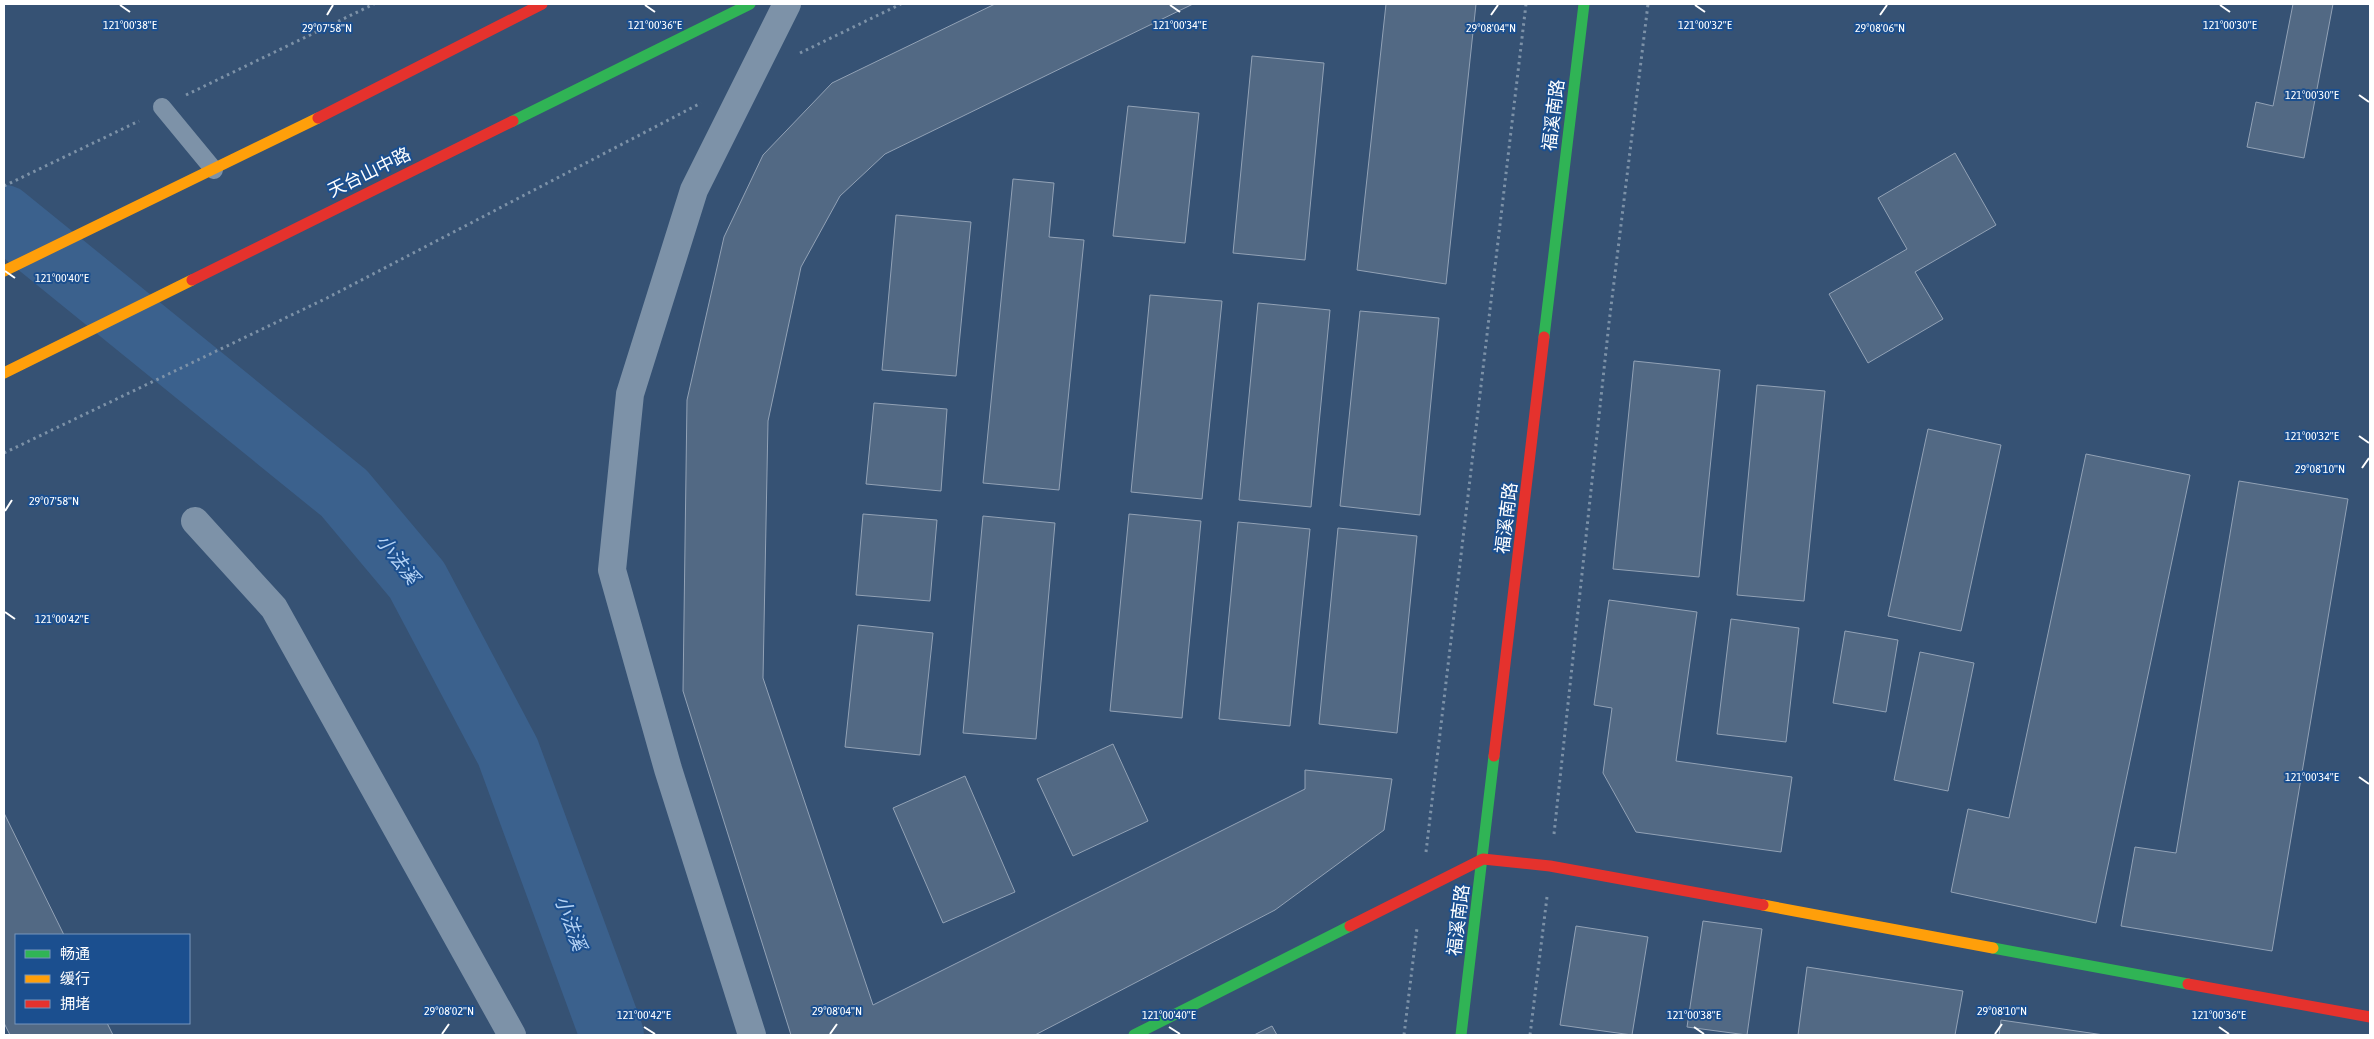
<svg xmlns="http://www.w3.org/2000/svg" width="2374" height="1039" viewBox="0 0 2374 1039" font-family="'Asap Condensed','Noto Sans SC',sans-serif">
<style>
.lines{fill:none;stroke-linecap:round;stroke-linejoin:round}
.river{stroke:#3b618d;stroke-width:64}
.building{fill:#526984;stroke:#92a2b6}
.path{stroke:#7d92a8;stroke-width:3;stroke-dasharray:2.5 4;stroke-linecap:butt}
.lane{stroke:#7d92a8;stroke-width:18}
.street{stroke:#7d92a8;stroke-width:28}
.fast{stroke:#30b455;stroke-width:11}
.slow{stroke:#ff9f0a;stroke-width:11}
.jam{stroke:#e5322d;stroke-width:11}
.ticks{fill:none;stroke:#fff;stroke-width:2}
.labels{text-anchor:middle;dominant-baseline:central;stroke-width:4;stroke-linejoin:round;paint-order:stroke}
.street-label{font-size:18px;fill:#fff;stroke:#1b4f8f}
.water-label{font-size:19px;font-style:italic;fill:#b5d3f5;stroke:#1b4f8f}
.ticks-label{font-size:12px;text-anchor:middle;fill:#fff;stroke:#1b4f8f;stroke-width:4;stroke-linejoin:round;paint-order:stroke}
</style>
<rect width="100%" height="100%" fill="#365274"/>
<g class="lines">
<polyline class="river" points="4,217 344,493 417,580 508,752 612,1035"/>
</g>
<g class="building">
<polygon points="995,4 1193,4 885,154 840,196 801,267 768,421 763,678 873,1005 1305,789 1305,770 1392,779 1384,830 1275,910 1035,1035 791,1035 683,691 687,400 724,237 763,155 832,83"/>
<polygon points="1386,4 1476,4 1446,284 1357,270"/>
<polygon points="2293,4 2333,4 2304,158 2247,147 2256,102 2273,106"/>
<polygon points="1252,56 1324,63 1305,260 1233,253"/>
<polygon points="1128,106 1199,113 1185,243 1113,236"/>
<polygon points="1955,153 1996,225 1915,272 1943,319 1868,363 1829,294 1907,249 1878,198"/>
<polygon points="1013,179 1054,183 1049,237 1084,240 1059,490 983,483"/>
<polygon points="896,215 971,222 956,376 882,370"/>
<polygon points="1150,295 1222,301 1202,499 1131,492"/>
<polygon points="1258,303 1330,310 1311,507 1239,500"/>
<polygon points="1360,311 1439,318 1420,515 1340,506"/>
<polygon points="1634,361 1720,370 1699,577 1613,569"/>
<polygon points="1757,385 1825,391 1804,601 1737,595"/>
<polygon points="874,403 947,409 941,491 866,484"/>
<polygon points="1928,429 2001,445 1961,631 1888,616"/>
<polygon points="2086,454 2190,475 2096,923 1951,892 1968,809 2009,818"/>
<polygon points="2239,481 2348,499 2272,951 2121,926 2135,847 2176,853"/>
<polygon points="863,514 937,520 930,601 856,595"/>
<polygon points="1129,514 1201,521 1182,718 1110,711"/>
<polygon points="983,516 1055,523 1036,739 963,733"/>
<polygon points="1238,522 1310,529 1290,726 1219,719"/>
<polygon points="1338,528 1417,536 1397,733 1319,724"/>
<polygon points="1609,600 1697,612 1676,761 1792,777 1781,852 1636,832 1603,773 1612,708 1594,705"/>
<polygon points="1731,619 1799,628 1786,742 1717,734"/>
<polygon points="858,625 933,633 920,755 845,747"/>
<polygon points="1845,631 1898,640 1886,712 1833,703"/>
<polygon points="1920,652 1974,663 1948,791 1894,780"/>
<polygon points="1113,744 1148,821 1073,856 1037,779"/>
<polygon points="965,776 1015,892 943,923 893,808"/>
<polygon points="4,813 64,935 16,935 16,1023 107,1023 113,1035 10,1035 4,1023"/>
<polygon points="1703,921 1762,929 1747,1035 1687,1027"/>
<polygon points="1576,926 1648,937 1632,1035 1560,1025"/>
<polygon points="1807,967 1963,991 1955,1035 1798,1035"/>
<polygon points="2001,1020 2104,1035 1999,1035"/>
<polygon points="1272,1026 1277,1035 1254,1035"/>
</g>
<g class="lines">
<g class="path">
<polyline points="800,53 901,4"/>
<polyline points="186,95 374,4"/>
<polyline points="4,186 139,121"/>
<polyline points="4,453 327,298 701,103"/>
<polyline points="1554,834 1609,323 1648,4"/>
<polyline points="1426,852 1526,4"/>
<polyline points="1404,1035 1417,928"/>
<polyline points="1530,1035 1547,897"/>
</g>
<polyline class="lane" points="162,107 214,170"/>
<g class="street">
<polyline points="195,521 274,608 512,1035"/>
<polyline points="752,1035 668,769 612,570 630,394 694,190 787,4"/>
</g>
<g class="fast">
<polyline points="513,121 750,4"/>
<polyline points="1544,337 1584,4"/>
<polyline points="1993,948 2188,984"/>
<polyline points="1134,1035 1350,926"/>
<polyline points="1461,1035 1494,756"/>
</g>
<g class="slow">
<polyline points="4,271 318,118"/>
<polyline points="4,373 192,280"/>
<polyline points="1763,905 1993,948"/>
</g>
<g class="jam">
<polyline points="318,118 542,4"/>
<polyline points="192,280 513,121"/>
<polyline points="1494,756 1544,337"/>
<polyline points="1350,926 1483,859 1550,866 1763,905"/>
<polyline points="2188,984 2370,1017"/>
</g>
</g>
<path class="ticks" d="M120 5 130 12M645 5 655 12M1170 5 1180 12M1695 5 1705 12M2220 5 2230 12M327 15 333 5M1491 15 1498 5M1880 15 1887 5M2359 95 2369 102M5 271 15 278M2359 436 2369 443M2362 468 2369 458M5 511 12 500M5 612 15 619M2359 777 2369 784M644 1027 655 1034M1169 1027 1180 1034M1694 1027 1704 1034M2219 1027 2229 1034M442 1034 449 1024M830 1034 837 1024M1995 1034 2002 1024"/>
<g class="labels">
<g class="street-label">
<text transform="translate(1553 115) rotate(-83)">福溪南路</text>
<text transform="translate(369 172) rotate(-26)">天台山中路</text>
<text transform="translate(1506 518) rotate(-83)">福溪南路</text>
<text transform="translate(1458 920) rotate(-83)">福溪南路</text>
</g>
<g class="water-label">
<text transform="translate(398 559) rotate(52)">小法溪</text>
<text transform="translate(571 923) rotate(70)">小法溪</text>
</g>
</g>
<g class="ticks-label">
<text x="655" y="29">121°00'36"E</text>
<text x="1180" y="29">121°00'34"E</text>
<text x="1705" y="29">121°00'32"E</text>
<text x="130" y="29">121°00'38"E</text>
<text x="2230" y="29">121°00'30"E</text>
<text x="327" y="32">29°07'58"N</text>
<text x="1491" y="32">29°08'04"N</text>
<text x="1880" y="32">29°08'06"N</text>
<text x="2312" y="99">121°00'30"E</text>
<text x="62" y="282">121°00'40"E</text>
<text x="2312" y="440">121°00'32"E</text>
<text x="2320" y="473">29°08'10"N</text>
<text x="54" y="505">29°07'58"N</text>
<text x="62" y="623">121°00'42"E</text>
<text x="2312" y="781">121°00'34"E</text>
<text x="449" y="1015">29°08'02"N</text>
<text x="837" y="1015">29°08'04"N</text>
<text x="2002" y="1015">29°08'10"N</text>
<text x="644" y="1019">121°00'42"E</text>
<text x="1169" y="1019">121°00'40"E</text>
<text x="1694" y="1019">121°00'38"E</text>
<text x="2219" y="1019">121°00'36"E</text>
</g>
<rect width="2374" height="1039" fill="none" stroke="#ffffff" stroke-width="10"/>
<rect x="15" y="934" width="175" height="90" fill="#1b4f8f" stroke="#7695bc"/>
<rect x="25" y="950" width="25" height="8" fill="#30b455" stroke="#7695bc"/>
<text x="60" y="959" font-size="15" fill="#ffffff">畅通</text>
<rect x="25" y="975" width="25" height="8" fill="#ff9f0a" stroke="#7695bc"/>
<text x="60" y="984" font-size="15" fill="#ffffff">缓行</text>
<rect x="25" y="1000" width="25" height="8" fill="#e5322d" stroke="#7695bc"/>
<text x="60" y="1009" font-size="15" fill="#ffffff">拥堵</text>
</svg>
